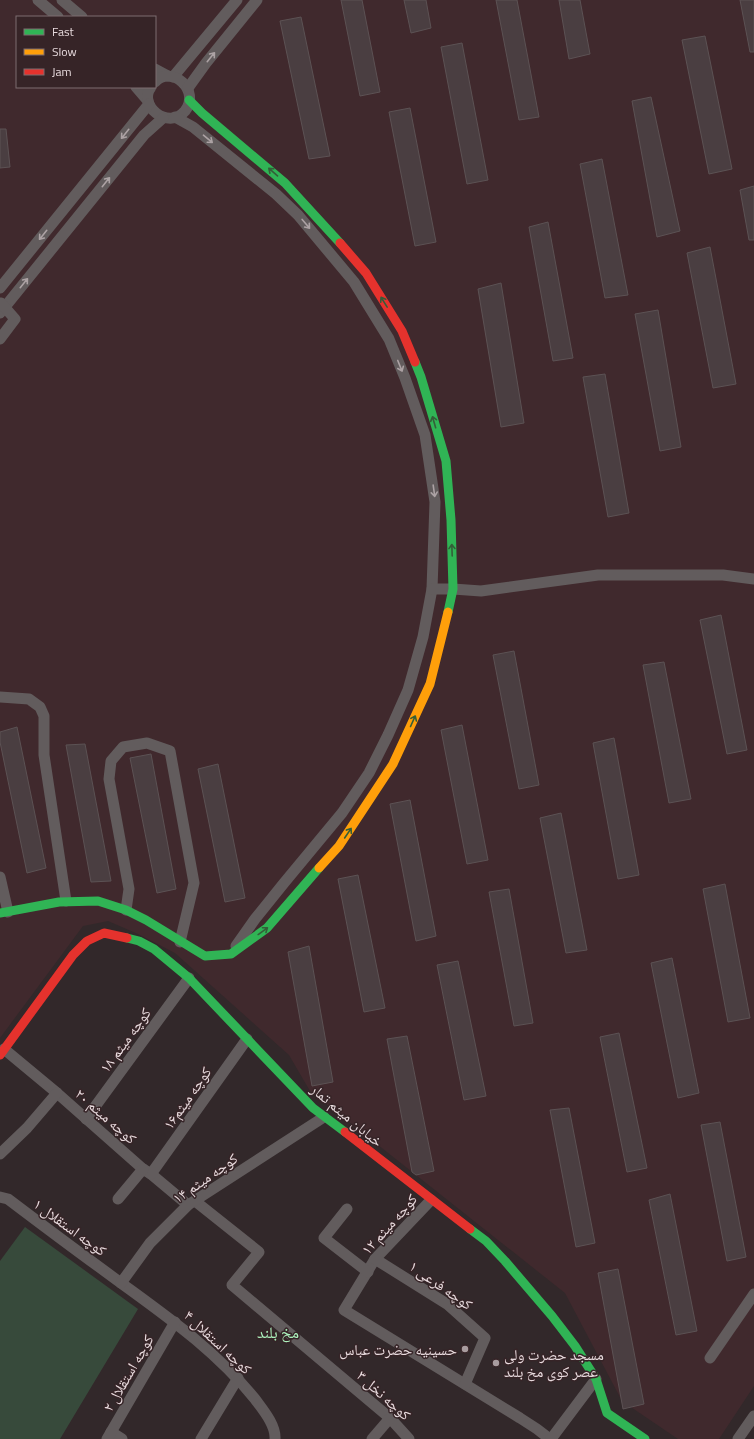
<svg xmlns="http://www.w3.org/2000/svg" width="754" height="1439" viewBox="0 0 754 1439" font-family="'Titillium Web','Noto Naskh Arabic',sans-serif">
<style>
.built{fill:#40292d;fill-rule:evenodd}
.green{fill:#374a3b}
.building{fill:#4a3e41;stroke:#5c5254}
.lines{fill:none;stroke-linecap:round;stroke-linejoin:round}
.street{stroke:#625c5d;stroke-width:11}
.fast{stroke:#30b455;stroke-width:9}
.slow{stroke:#ff9f0a;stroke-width:9}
.jam{stroke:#e5322d;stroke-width:9}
.oneway{stroke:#aca2a4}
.oneway2{stroke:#345e39}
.poi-dot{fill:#a89c9f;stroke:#362427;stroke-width:1.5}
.labels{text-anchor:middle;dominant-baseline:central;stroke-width:3;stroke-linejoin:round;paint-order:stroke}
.street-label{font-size:15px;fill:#e8dbde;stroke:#362427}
.poi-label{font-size:15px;fill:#e8dbde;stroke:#362427;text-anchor:end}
.neighbourhood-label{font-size:16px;fill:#adf3be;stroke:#362427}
</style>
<rect width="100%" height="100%" fill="#32282a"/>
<path class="built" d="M0 0H754V1386L719 1439H678L622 1401 565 1293 310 1091 289 1055 175 953 138 934 108 921 83 926 0 1038ZM17 17H155V87H17Z"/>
<polygon class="green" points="25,1227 138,1309 60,1439 0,1439 0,1261"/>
<g class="building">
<polygon points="341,0 362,0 380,92 360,96"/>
<polygon points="404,0 426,0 431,28 411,33"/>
<polygon points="496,0 517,0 539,117 519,120"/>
<polygon points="559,0 580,0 590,54 569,59"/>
<polygon points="740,0 754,0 754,52 750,52"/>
<polygon points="301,17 330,156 309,159 280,21"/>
<polygon points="705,36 732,169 709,174 682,40"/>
<polygon points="462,43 488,180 467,184 441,47"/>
<polygon points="651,97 680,231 657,237 632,101"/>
<polygon points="410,108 436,242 415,246 389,112"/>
<polygon points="0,129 6,129 10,167 0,168"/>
<polygon points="602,159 628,295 605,298 580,164"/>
<polygon points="754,186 754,240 749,240 740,190"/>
<polygon points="548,222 573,358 553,361 529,227"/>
<polygon points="710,247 736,384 713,388 687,253"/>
<polygon points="501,283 524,423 501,427 478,289"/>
<polygon points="658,310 681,447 660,451 635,314"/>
<polygon points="605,374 629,513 608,517 583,377"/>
<polygon points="721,615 747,750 727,754 700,620"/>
<polygon points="514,651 539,785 519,789 493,655"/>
<polygon points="664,662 691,799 669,803 643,665"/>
<polygon points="462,725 488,860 467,864 441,730"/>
<polygon points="17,727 46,868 27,873 0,742 0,732"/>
<polygon points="614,738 639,875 618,879 593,743"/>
<polygon points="85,744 111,881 91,882 66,745"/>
<polygon points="151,754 176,889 157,893 130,758"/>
<polygon points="218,764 245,898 225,902 198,769"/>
<polygon points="410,800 436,936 416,941 390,804"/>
<polygon points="561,813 587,950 566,953 540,818"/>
<polygon points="358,875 385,1008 364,1012 338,879"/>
<polygon points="725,884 750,1018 728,1022 703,889"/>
<polygon points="509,889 533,1023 514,1026 489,892"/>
<polygon points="309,946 333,1082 312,1086 288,952"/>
<polygon points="672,958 699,1093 678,1098 651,963"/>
<polygon points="458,961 486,1096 464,1100 437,965"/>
<polygon points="619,1033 647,1168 627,1172 600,1037"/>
<polygon points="407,1036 434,1171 416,1175 412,1172 387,1039"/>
<polygon points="569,1108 595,1243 576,1247 550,1110"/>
<polygon points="720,1122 746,1257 727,1261 701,1125"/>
<polygon points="670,1194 697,1331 676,1335 649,1200"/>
<polygon points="618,1269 644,1404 623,1409 598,1273"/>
</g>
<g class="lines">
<g class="street">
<polyline points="38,0 58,17"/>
<polyline points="62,0 82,17"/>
<polyline points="155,69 168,76"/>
<polyline points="173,77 237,0"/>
<polyline points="136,87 148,101"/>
<path d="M151 87C137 105 168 131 185 111 201 91 172 64 155 82"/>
<polyline points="188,88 206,63 257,0"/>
<polyline points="175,117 193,127 276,194 298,215 354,282 389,339 405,378 425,435 435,502 432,589 423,637 408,690 388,735 369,773 342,813 284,883 255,919 236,946"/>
<polyline points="0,288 149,104"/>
<polyline points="0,313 144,135 163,118"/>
<polyline points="0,339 15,319 1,303"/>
<polyline points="432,589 453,589 481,591 598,575 723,575 754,579"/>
<polyline points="0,697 29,699 40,707 44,716 44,755 66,901"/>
<polyline points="0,877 8,912"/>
<polyline points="126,910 129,889 109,779 111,761 123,747 147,743 170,751 194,883 180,942"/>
<polyline points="4,1049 57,1093 143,1169 151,1174 188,1205"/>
<polyline points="86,1119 189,978"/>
<polyline points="0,1154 27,1128 57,1093"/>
<polyline points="151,1174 247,1039"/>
<path d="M0 1197 8 1199C41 1224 73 1248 106 1272 160 1312 212 1346 255 1399 263 1410 276 1425 275 1439"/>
<polyline points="118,1199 143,1169"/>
<polyline points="431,1200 375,1259 344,1310 520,1418 537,1429 550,1439"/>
<polyline points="195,1201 259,1252 232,1285 390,1418 409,1439"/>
<polyline points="347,1209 324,1238 368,1272"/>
<polyline points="375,1259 447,1304 485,1338 465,1384"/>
<polyline points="121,1283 150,1243 188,1205 324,1117"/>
<polyline points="710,1358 754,1294"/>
<polyline points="111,1432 122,1439"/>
<polyline points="107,1439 175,1322"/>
<polyline points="201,1439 238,1378"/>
<polyline points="372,1439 390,1418"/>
<polyline points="551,1439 596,1379"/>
<polyline points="738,1439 754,1416"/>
</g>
<g class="fast">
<polyline points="189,100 202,113 285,183 340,243"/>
<polyline points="415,362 421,377 446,461 451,520 453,589 448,612"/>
<polyline points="0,913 59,902 98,901 126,910 146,920 205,956 231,954 267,928 319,868"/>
<polyline points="127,938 139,941 154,949 189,978 313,1108 345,1132"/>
<polyline points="470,1229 486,1241 505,1261 552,1316 575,1346 596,1379 607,1413 645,1439"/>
</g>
<polyline class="slow" points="319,868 339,846 393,764 430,684 448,612"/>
<g class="jam">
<polyline points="340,243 366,273 402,331 415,362"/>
<polyline points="0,1055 73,955 87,941 104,933 127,938"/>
<polyline points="345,1132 470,1229"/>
</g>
</g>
<defs><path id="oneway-shaft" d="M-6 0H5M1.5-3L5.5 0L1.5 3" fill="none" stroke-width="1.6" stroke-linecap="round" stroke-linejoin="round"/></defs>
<g class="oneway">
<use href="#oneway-shaft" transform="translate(211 57) rotate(-51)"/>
<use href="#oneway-shaft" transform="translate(125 134) rotate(129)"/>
<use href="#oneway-shaft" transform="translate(208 139) rotate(40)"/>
<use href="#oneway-shaft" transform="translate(106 182) rotate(-51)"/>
<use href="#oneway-shaft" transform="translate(306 224) rotate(50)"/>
<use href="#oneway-shaft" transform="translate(43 235) rotate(129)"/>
<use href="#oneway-shaft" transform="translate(24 283) rotate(-51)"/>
<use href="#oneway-shaft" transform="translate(400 366) rotate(68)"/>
<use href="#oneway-shaft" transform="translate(434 491) rotate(82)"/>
</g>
<g class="oneway2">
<use href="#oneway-shaft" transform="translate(273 172) rotate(-139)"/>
<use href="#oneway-shaft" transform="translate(384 302) rotate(-122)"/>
<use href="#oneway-shaft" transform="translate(434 422) rotate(-106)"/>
<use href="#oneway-shaft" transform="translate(452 550) rotate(-92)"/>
<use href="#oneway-shaft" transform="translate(413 721) rotate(-66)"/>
<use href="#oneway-shaft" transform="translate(348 833) rotate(-56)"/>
<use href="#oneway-shaft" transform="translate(263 931) rotate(-36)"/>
</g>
<g class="poi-dot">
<circle cx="465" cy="1349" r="4"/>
<circle cx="496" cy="1363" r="4"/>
</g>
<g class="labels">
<g class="street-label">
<text transform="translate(125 1040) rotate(-54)">کوچه میثم ۱۸</text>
<text transform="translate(187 1098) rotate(-55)">کوچه میثم۱۶</text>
<text transform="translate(347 1115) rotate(40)">خیابان میثم تمار</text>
<text transform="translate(106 1116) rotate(41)">کوچه میثم ۲۰</text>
<text transform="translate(205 1178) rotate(-35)">کوچه میثم ۱۴</text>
<text transform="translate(389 1224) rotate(-48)">کوچه میثم ۱۲</text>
<text transform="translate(70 1227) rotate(36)">کوچه استقلال ۱</text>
<text transform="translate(441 1285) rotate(35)">کوچه فرعی ۱</text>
<text transform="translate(218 1342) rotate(43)">کوچه استقلال ۴</text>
<text transform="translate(128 1373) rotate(-60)">کوچه استقلال ۲</text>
<text transform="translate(384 1395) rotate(42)">کوچه نخل ۳</text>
</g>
<g class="poi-label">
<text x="457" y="1349">حسینیه حضرت عباس</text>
<text x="504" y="1354" text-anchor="start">مسجد حضرت ولی<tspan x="504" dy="17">عصر کوی مخ بلند</tspan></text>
</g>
<g class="neighbourhood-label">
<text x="278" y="1332">مخ بلند</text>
</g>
</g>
<rect x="16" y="16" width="140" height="72" fill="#362427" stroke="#7d6d70"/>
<rect x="24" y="29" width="20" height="6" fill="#30b455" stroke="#7d6d70"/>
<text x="52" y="36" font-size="12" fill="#e8dbde">Fast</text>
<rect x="24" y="49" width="20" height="6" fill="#ff9f0a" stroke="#7d6d70"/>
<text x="52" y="56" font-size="12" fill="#e8dbde">Slow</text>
<rect x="24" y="69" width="20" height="6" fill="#e5322d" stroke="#7d6d70"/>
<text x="52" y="76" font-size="12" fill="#e8dbde">Jam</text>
</svg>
